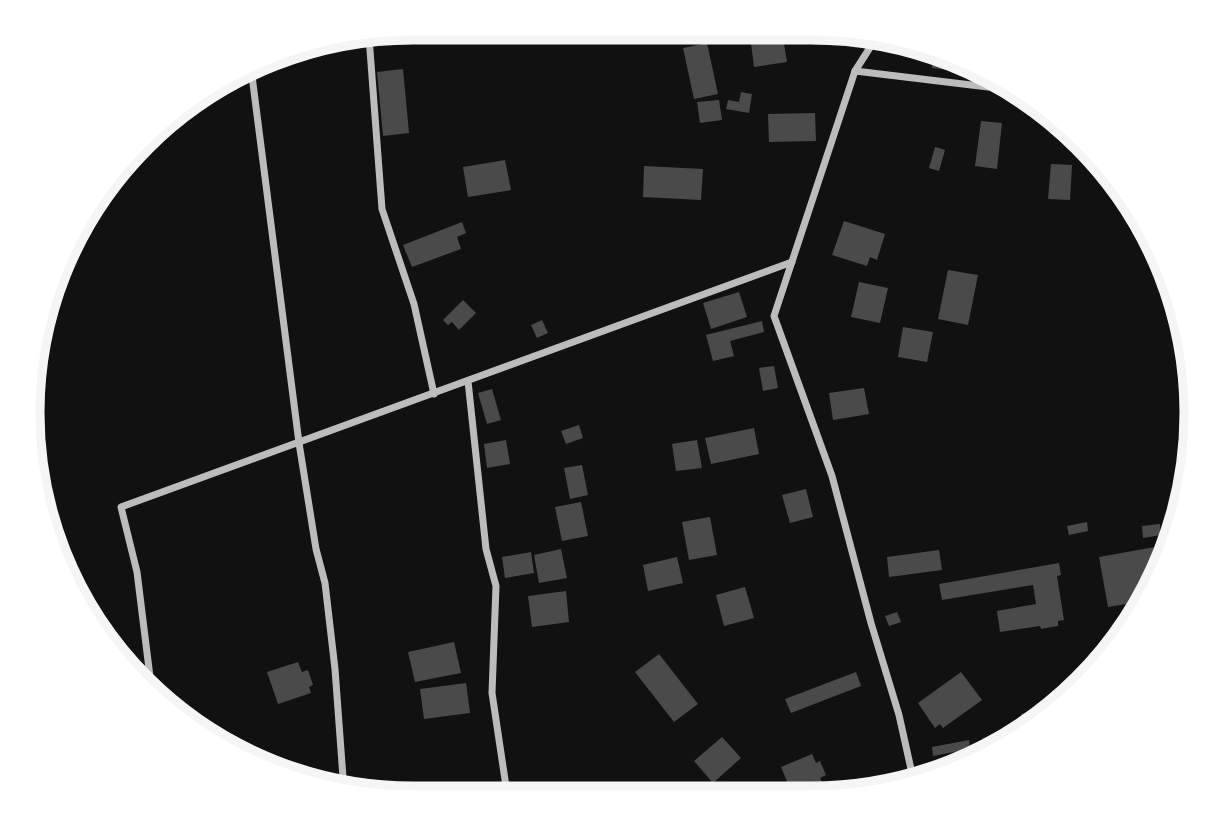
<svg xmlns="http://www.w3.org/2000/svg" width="1224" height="826" viewBox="0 0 1224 826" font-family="'IBM Plex Sans',sans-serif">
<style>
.building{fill:#4a4a4a}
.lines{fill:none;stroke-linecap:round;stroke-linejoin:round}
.minor{stroke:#bcbcbc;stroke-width:7}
.rim{fill:none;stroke:#f5f5f5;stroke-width:9}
</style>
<rect width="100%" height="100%" fill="#111"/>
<g class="building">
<polygon points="783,38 787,62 754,67 751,43"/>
<polygon points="707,43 718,94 694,99 683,48"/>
<polygon points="928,50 972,64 971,73 932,68 933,58 927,57"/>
<polygon points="403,69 409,133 383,136 377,72"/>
<polygon points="741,92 752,94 749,113 726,109 728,100 739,102"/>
<polygon points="719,100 722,120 700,123 697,102"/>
<polygon points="815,113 816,141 769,142 768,114"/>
<polygon points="981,121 1002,123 997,169 975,166"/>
<polygon points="935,147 945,150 939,171 929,168"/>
<polygon points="505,160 511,190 468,197 463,167"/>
<polygon points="1051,164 1072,165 1070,200 1048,199"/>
<polygon points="644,166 703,169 701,200 643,197"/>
<polygon points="844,221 885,234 877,260 870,257 867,266 832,255"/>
<polygon points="462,222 466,233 457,237 461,249 412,267 403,245"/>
<polygon points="948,270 978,275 968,325 938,319"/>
<polygon points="859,282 888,288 880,323 851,317"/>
<polygon points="739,292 747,317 711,329 703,303"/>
<polygon points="463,300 476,313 459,330 452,322 448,325 443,320"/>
<polygon points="542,320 548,333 537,338 531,325"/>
<polygon points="762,321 764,332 730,341 734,356 713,361 706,335"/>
<polygon points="903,327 933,332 927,362 898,357"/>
<polygon points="774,366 778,388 763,391 759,368"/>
<polygon points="864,388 869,414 833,420 829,393"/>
<polygon points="492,389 501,420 487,424 478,393"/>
<polygon points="579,425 583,438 566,444 561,431"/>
<polygon points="754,428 759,454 711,464 705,438"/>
<polygon points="506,440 510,464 487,468 484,444"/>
<polygon points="697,440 702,468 676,471 672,444"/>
<polygon points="582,465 588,495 570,499 564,468"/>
<polygon points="806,489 813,517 790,523 782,495"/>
<polygon points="581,502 588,536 562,541 555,507"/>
<polygon points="710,517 717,555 689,560 682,522"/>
<polygon points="1087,522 1088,531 1069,535 1067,526"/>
<polygon points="1160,524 1161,535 1143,538 1142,526"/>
<polygon points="1155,547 1160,571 1139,602 1108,607 1099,557"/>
<polygon points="561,549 567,578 539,583 534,555"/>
<polygon points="939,550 942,570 889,577 887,557"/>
<polygon points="531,552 534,573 505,578 502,557"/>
<polygon points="677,557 683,583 648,591 643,565"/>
<polygon points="1059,563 1061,575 1057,576 1064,620 1058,621 1058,626 1041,629 1040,626 1000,632 997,611 1036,604 1033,585 942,600 939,584"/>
<polygon points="745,587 754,618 724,626 716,595"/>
<polygon points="566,591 569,622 532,627 528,596"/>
<polygon points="897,612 901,622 889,626 885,616"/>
<polygon points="454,642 461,673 415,682 408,652"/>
<polygon points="659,654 698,704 674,722 635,672"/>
<polygon points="298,662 302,672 308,670 313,685 309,687 311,693 278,704 267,672"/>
<polygon points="856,672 861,686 791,713 785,699"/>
<polygon points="961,672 982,700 943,728 940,724 935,728 918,703"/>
<polygon points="466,683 470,713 424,719 420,689"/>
<polygon points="1049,708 1023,726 1021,714"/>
<polygon points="1006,734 1006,737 992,746 983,747 982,738"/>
<polygon points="722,737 741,758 713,783 694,761"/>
<polygon points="969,740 970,749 933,756 932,747"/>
<polygon points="812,754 816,763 820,761 826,775 820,778 824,786 794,798 781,767"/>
</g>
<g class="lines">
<g class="minor">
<polyline points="372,35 369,37 382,209 414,304 434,394"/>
<polyline points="878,35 855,71 774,316 832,476 871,623 899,715 913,778"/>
<polyline points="251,68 299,443 316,549 325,583 335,669 344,791"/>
<polyline points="855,71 988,87 1007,86"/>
<polyline points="468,381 486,549 496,586 492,693 507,793"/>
<polyline points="152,693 137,572 121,507 792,262"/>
</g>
</g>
<path d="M0 0H1224V826H0ZM413 40H811A373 373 0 0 1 1184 413V413A373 373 0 0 1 811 786H413A373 373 0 0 1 40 413V413A373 373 0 0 1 413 40Z" fill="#fff" fill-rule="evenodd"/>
<path class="rim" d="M413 40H811A373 373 0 0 1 1184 413V413A373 373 0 0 1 811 786H413A373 373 0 0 1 40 413V413A373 373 0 0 1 413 40Z"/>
</svg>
